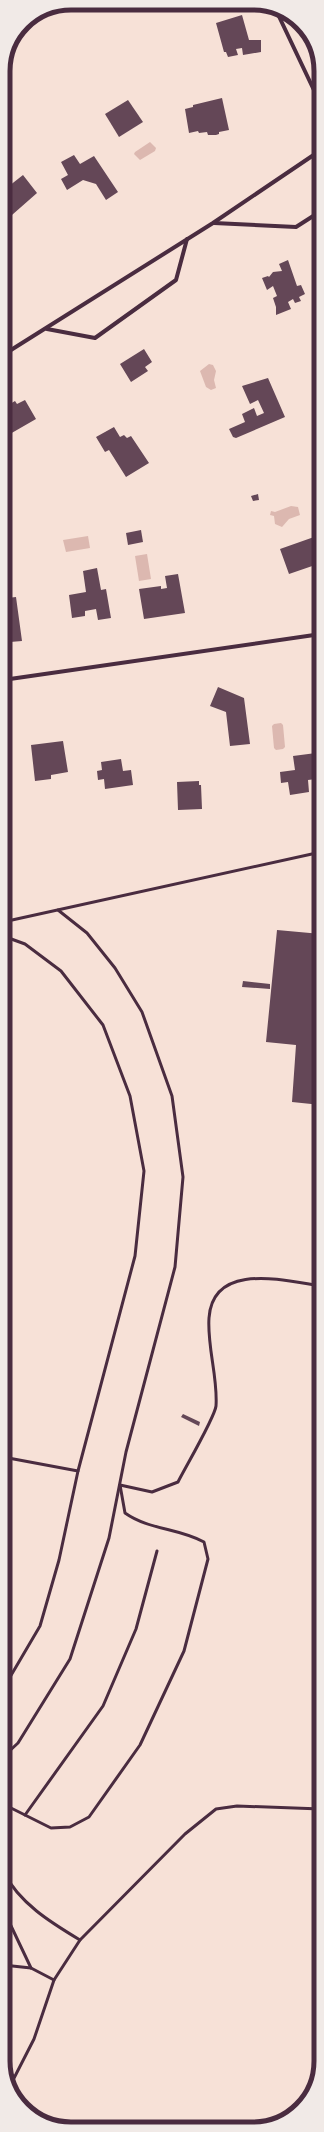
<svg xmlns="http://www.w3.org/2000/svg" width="324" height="2132" viewBox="0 0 324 2132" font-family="'PT Sans Narrow',sans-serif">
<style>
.water{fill:#dcb8b0}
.building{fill:#644757}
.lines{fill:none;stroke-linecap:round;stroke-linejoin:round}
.service{stroke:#4a2c40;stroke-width:3}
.minor{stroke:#4a2c40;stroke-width:4}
.rim{fill:none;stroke:#4a2c40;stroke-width:5}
</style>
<rect width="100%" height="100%" fill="#f7e1d7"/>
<g class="water">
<polygon points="150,142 156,148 155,151 140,160 134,154 135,152"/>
<polygon points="209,364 213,365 216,371 214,380 216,388 211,390 206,387 200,371"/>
<polygon points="291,506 298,507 300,515 289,519 282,527 275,524 274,516 270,515 271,511 275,512"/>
<polygon points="88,536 90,548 66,552 63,540"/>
<polygon points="147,554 151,579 139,581 135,556"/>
<polygon points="281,723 283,725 285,747 283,749 276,750 274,748 272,726 274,724"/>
</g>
<g class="building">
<polygon points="242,15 249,40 261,40 261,52 243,55 242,48 236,49 238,55 228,57 226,52 224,52 216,23"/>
<polygon points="222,98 229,130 219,132 219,134 216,135 208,135 207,132 199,133 198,131 189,133 185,109 193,107 193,105"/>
<polygon points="128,100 143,122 119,137 105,114"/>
<polygon points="74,155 80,164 94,156 118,192 106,200 96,184 83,180 67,190 61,179 68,175 61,162"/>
<polygon points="23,175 37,193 4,222 3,178 9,186"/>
<polygon points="288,260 297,286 301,285 305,294 299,297 301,301 295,303 293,299 288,302 291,309 276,315 276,307 273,298 277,296 273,286 267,290 262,278 268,276 269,277 273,272 282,271 279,264"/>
<polygon points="144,349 152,362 145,367 148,371 131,382 120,364"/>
<polygon points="268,378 285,417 236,438 233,437 229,429 245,422 242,414 254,408 257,416 264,413 258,400 250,404 242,386"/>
<polygon points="25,400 36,419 3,438 3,408 15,401 17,404"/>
<polygon points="114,427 120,437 124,435 127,438 131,436 149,463 126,477 109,450 105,452 96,437"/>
<polygon points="258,494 259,500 253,501 251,496"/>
<polygon points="141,530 143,542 128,545 126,533"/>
<polygon points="314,537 318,547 321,546 321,563 289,574 280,549"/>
<polygon points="97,568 101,590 106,589 111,618 98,620 96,609 85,611 85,616 72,618 69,595 86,592 83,571"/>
<polygon points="178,574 185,613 144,619 139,589 161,586 161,589 167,588 165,576"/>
<polygon points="3,593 5,593 7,598 16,597 22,641 10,642 9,637 6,637 7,641 3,641"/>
<polygon points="218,687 244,698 250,744 230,746 226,712 210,706"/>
<polygon points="63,741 68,772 51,775 51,779 35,781 31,745"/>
<polygon points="316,753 318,771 315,771 316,779 308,780 309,792 290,795 288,782 281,783 280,772 295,770 293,756"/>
<polygon points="121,759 123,771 131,770 133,785 105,789 104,779 98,780 97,771 102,770 101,762"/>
<polygon points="5,779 11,824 3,825 3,780"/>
<polygon points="199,781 199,785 201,785 202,809 178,810 177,782"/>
<polygon points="277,930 321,934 321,1105 292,1102 296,1045 266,1042"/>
<polygon points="243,981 270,984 270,989 242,987"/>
<polygon points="183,1414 200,1422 199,1426 181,1417"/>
</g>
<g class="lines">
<g class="service">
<polyline points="3,922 321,852"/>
<polyline points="3,936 25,944 61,971 103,1025 130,1096 144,1171 135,1256 78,1471 59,1560 40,1626 3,1689"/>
<polyline points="3,1457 78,1471"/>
<polyline points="3,1757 18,1743 70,1659 109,1538 126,1452 175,1267 183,1177 172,1096 142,1012 115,968 87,933 58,910"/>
<path d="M3 1804 51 1828 70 1827 89 1817 140 1745 184 1651 208 1559 204 1542C179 1528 149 1530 125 1513L120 1485 152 1492 178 1482C185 1468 215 1417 216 1406 218 1377 207 1347 209 1318 213 1261 286 1281 321 1286"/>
<polyline points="25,1815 103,1706 136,1629 157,1551"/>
<path d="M3 1871C19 1903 50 1922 80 1940"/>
<polyline points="3,1909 31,1968"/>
<polyline points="3,1965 31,1968 54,1980 34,2039 11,2084"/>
<polyline points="54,1980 80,1940 185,1834 216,1809 237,1806 321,1809"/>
</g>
<g class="minor">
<polyline points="275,8 321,105"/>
<polyline points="214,223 296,227 321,211"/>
<polyline points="47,329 95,338 176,280 187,239"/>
<polyline points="3,355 213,223 321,150"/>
<polyline points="3,680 321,634"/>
</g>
</g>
<path d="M0 0H324V2132H0ZM71 10H253A61 61 0 0 1 314 71V2061A61 61 0 0 1 253 2122H71A61 61 0 0 1 10 2061V71A61 61 0 0 1 71 10Z" fill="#f1eae7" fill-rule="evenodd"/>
<path class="rim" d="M71 10H253A61 61 0 0 1 314 71V2061A61 61 0 0 1 253 2122H71A61 61 0 0 1 10 2061V71A61 61 0 0 1 71 10Z"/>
</svg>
